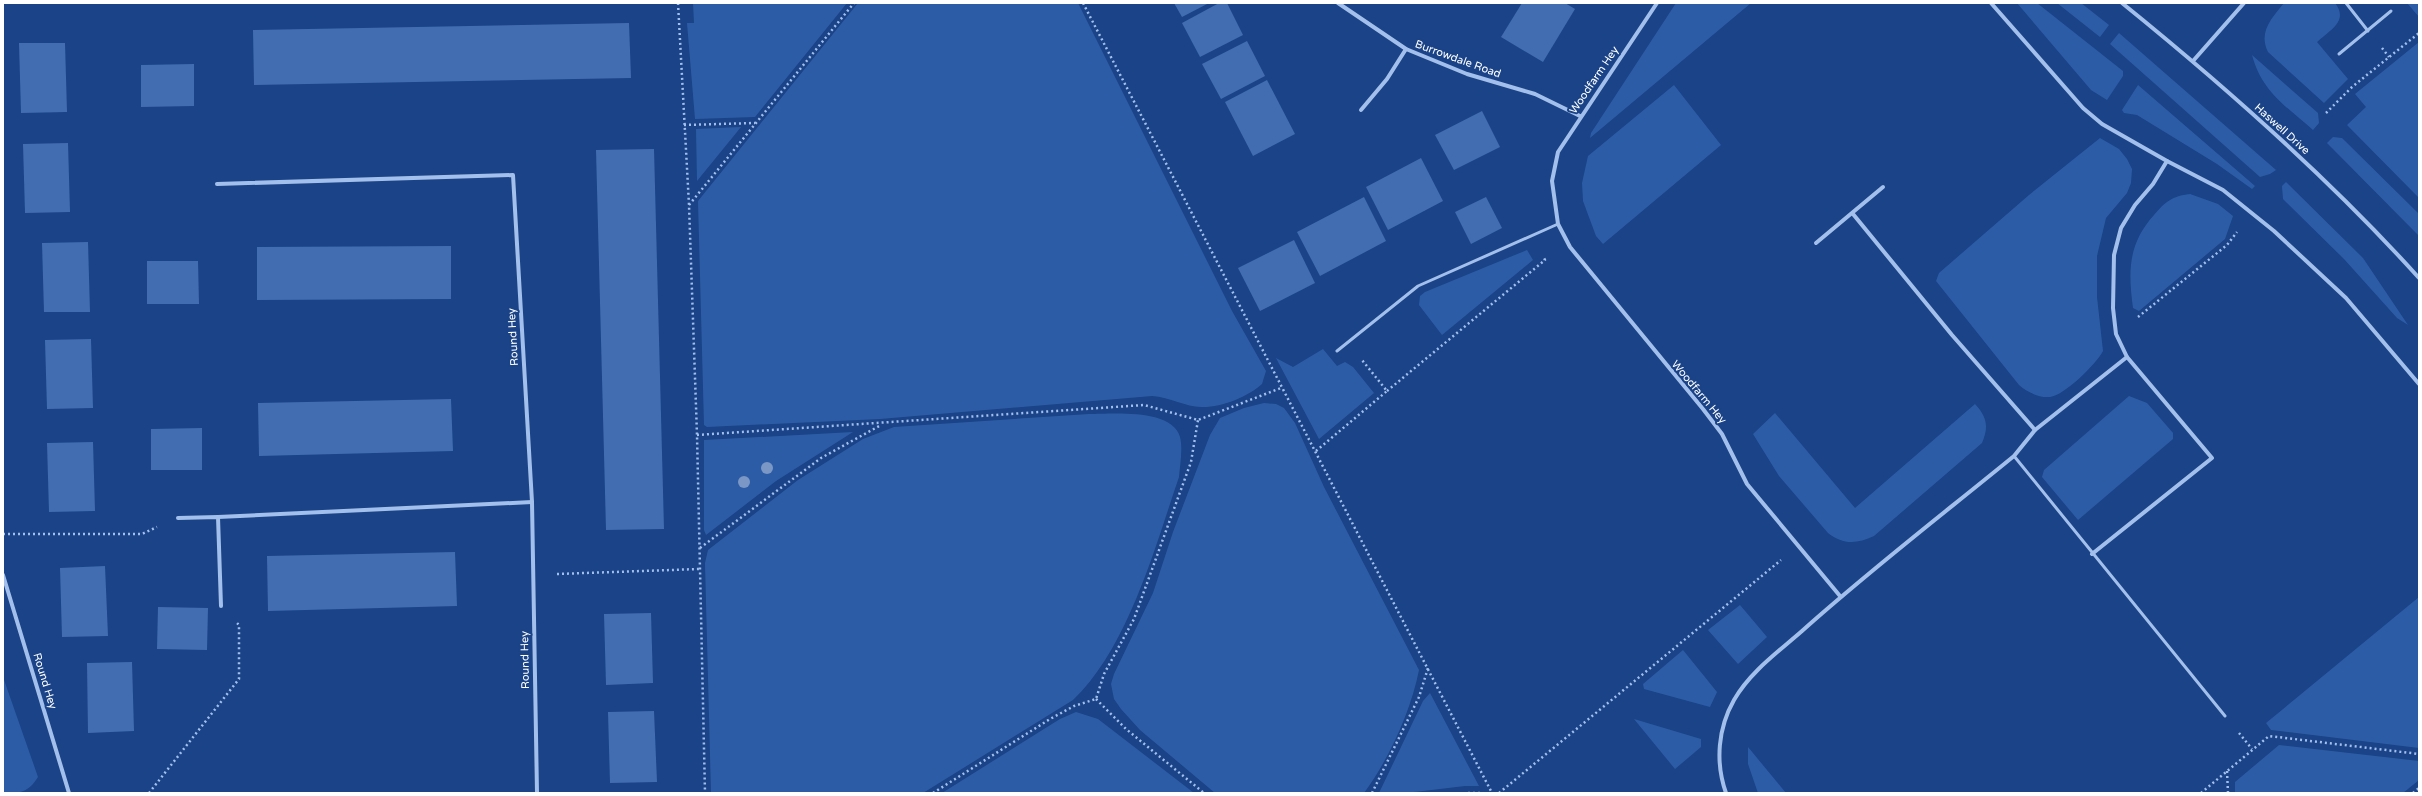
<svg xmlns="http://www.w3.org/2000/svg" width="2422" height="796" viewBox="0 0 2422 796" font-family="'Varela Round',sans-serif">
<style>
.green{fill:#2d5ca6}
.building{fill:#436db1}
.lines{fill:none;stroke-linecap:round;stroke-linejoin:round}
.path{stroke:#a3bfec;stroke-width:2.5;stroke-dasharray:2 3;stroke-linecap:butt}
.lane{stroke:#a3bfec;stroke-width:3}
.street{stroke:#a3bfec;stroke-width:4}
.tree{fill:#7a97c6}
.labels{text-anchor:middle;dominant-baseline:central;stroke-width:4;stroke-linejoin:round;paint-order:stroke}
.street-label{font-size:11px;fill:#fff;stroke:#1a4388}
</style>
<rect width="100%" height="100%" fill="#1a4388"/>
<g class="green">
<polygon points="693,3 847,3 755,117 695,119 687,23 694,23"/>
<path d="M858 3H1078L1232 311 1266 371 1262 384C1248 397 1220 408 1201 407 1186 407 1170 397 1152 396L880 419 707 427 704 425 698 201Z"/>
<polygon points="1676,3 1751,3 1590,138 1591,133"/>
<polygon points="2017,3 2037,3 2123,71 2123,76 2107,100 2091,90"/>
<polygon points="2057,3 2081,3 2109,25 2100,37"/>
<path d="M2284 3H2335C2349 21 2330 30 2317 42L2348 79 2324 103 2268 52C2258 32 2272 18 2284 3Z"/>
<polygon points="2407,3 2419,3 2419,17"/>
<polygon points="2119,33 2276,170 2270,174 2260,177 2110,44"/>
<polygon points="2419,42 2419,198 2347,125 2366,107 2355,94"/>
<path d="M2252 55 2318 113 2319 123 2313 130C2286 106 2262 92 2252 55Z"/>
<polygon points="1674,85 1721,145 1603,244 1596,236 1583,201 1582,183 1588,156"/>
<polygon points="2138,85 2255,186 2252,189 2217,164 2137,115 2124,113 2122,110"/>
<polygon points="741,127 697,181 696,129"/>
<polygon points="2333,137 2342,138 2419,214 2419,236 2327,143"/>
<path d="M2100 138 2119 149 2127 159 2132 169 2131 183 2127 193 2106 218 2097 256V297L2103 351C2096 364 2065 395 2050 397 2039 398 2027 392 2019 385L1936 281 1939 273 2029 195Z"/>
<polygon points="2286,182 2363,258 2408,325 2397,318 2344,259 2283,199 2282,186"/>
<path d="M2190 194 2218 204 2233 216 2225 239 2139 311 2133 308C2128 271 2128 244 2154 215 2165 202 2172 196 2190 194Z"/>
<polygon points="1527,250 1533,260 1442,335 1419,305 1420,296 1425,292"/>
<polygon points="1323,349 1337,366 1345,362 1353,367 1374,393 1319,439 1276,358 1293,367"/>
<polygon points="2129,396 2147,403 2173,433 2173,439 2078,520 2042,477 2044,470"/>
<path d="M1264 403 1276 404 1284 408 1295 423 1324 487 1419 670C1411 711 1389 759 1364 793H1215L1140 730 1121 709 1114 699 1111 684 1114 674 1153 593 1173 532 1210 435 1220 418 1244 408Z"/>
<path d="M1975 404C1987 417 1989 427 1982 443L1874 536C1857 544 1843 545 1828 533L1779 476 1753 434 1775 413 1855 508Z"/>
<path d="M1089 414C1112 414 1172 408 1180 437 1183 448 1180 465 1179 477 1155 547 1128 648 1073 700L923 793H711L705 563 708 550 798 480 863 439 894 427Z"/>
<polygon points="853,432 776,481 706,535 704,530 704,440"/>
<polygon points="2419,597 2419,748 2271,730 2266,723"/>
<polygon points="1740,605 1767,637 1738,664 1708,630"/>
<polygon points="1683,650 1717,692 1710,707 1644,689 1643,684"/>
<path d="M3 677 38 777C28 793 20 793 3 793Z"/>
<polygon points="1430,693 1479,786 1465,786 1406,793 1379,793 1423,701"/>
<polygon points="1076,712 1098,719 1194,793 942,793 1060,719"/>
<polygon points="1634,719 1701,739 1701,747 1675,769"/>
<polygon points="2279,745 2419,761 2419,780 2403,793 2235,793 2235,782"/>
<polygon points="1748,747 1786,793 1758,793 1748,764"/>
</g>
<g class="building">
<polygon points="1174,3 1209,3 1182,17"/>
<polygon points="1219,3 1227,3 1243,35 1200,57 1182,23"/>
<polygon points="1522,3 1565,3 1575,9 1543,62 1501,37"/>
<polygon points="629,23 631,78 254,85 253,30"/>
<polygon points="1247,41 1265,76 1221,99 1202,64"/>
<polygon points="19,43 65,43 67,112 21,113"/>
<polygon points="194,64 194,106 141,107 141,65"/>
<polygon points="1267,80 1295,134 1253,156 1225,102"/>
<polygon points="1482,111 1500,147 1454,170 1435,135"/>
<polygon points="68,143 70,212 25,213 23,144"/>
<polygon points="654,149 664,529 606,530 596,150"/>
<polygon points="1421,158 1443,201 1388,230 1366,187"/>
<polygon points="1364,197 1386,241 1320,276 1297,232"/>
<polygon points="1486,197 1502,228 1471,244 1455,212"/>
<polygon points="1294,240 1315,283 1260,311 1238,268"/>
<polygon points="88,242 90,312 44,312 42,243"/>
<polygon points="451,246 451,299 257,300 257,247"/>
<polygon points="147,261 198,261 199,304 147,304"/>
<polygon points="91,339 93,408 47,409 45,340"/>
<polygon points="451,399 453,451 259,456 258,403"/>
<polygon points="202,428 202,470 151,470 151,429"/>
<polygon points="93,442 95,511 49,512 47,443"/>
<polygon points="455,552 457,606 268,611 267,556"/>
<polygon points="105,566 108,636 62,637 60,568"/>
<polygon points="158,607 208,608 207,650 157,649"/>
<polygon points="651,613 653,683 606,685 604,614"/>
<polygon points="132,662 134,731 88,733 87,663"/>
<polygon points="654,711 657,782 610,783 608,712"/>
</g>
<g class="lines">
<g class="path">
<polyline points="678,3 689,205 697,435 705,793"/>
<polyline points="1083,3 1492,793"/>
<polyline points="2382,48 2389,57"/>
<polyline points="2326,113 2352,87 2419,33"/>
<polyline points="684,125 755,123"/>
<polyline points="689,205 854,3"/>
<polyline points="2138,317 2227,245 2237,232"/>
<polyline points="1387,391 1545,260 1543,256"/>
<polyline points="697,435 1144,405 1198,420 1281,388"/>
<polyline points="1316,451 1387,391 1362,360"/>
<polyline points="3,534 142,534 157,527"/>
<polyline points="700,548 821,458 881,425"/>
<polyline points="557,574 699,569"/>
<polyline points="1096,699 1126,729 1204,793"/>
<polyline points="2239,733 2252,749"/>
<polyline points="2227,771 2228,793"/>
<polyline points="149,793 239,679 239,625 236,622"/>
<polyline points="933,793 1050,719 1074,706 1096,699 1104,674 1134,619 1191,462 1198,420"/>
<polyline points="1372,793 1419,697 1428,668"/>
<polyline points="1468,793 1480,793"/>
<polyline points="1499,793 1781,560"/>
<polyline points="2201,793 2269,736 2419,754"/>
<polyline points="2413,793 2419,788"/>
</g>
<g class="lane">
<polyline points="2346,3 2368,31"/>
<polyline points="2339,54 2391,11"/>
<polyline points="1337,351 1418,286 1558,224"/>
<polyline points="2014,456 2225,716"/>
</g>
<g class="street">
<polyline points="1338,3 1406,49 1467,74 1535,94 1580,116"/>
<polyline points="1657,3 1558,152 1552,181 1558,224 1570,247 1703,409 1722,434 1747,484 1840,596"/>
<polyline points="1991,3 2083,108 2102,124 2167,161 2223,190 2274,231 2346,298 2419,384"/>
<path d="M2122 3C2227 88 2329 178 2419 278"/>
<polyline points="2193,61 2244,3"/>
<polyline points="1361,110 1387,79 1406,49"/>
<polyline points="217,184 513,175 532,502 537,793"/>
<polyline points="1853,214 1952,335 2035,430"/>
<polyline points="1816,243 1883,187"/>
<polyline points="218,517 532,502"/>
<polyline points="178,518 218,517 221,606"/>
<polyline points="2092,554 2212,458 2127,357 2116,334 2113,308 2114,255 2121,228 2135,205 2153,184 2167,161"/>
<polyline points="3,575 69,793"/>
<path d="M1726 793C1715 762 1718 728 1734 700 1750 672 1778 652 1802 631 1870 570 1943 514 2014 456L2035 430 2127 357"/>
</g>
</g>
<g class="tree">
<circle cx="767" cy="468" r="6"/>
<circle cx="744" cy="482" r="6"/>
</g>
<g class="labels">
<g class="street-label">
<text transform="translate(1458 59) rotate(20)">Burrowdale Road</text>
<text transform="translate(1594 80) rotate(-56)">Woodfarm Hey</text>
<text transform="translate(2282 129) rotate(42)">Haswell Drive</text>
<text transform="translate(513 337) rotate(-93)">Round Hey</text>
<text transform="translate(1699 392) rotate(50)">Woodfarm Hey</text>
<text transform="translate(525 660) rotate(-91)">Round Hey</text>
<text transform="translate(45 681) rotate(73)">Round Hey</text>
</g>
</g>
<rect width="2422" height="796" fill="none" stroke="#ffffff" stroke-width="8"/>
</svg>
